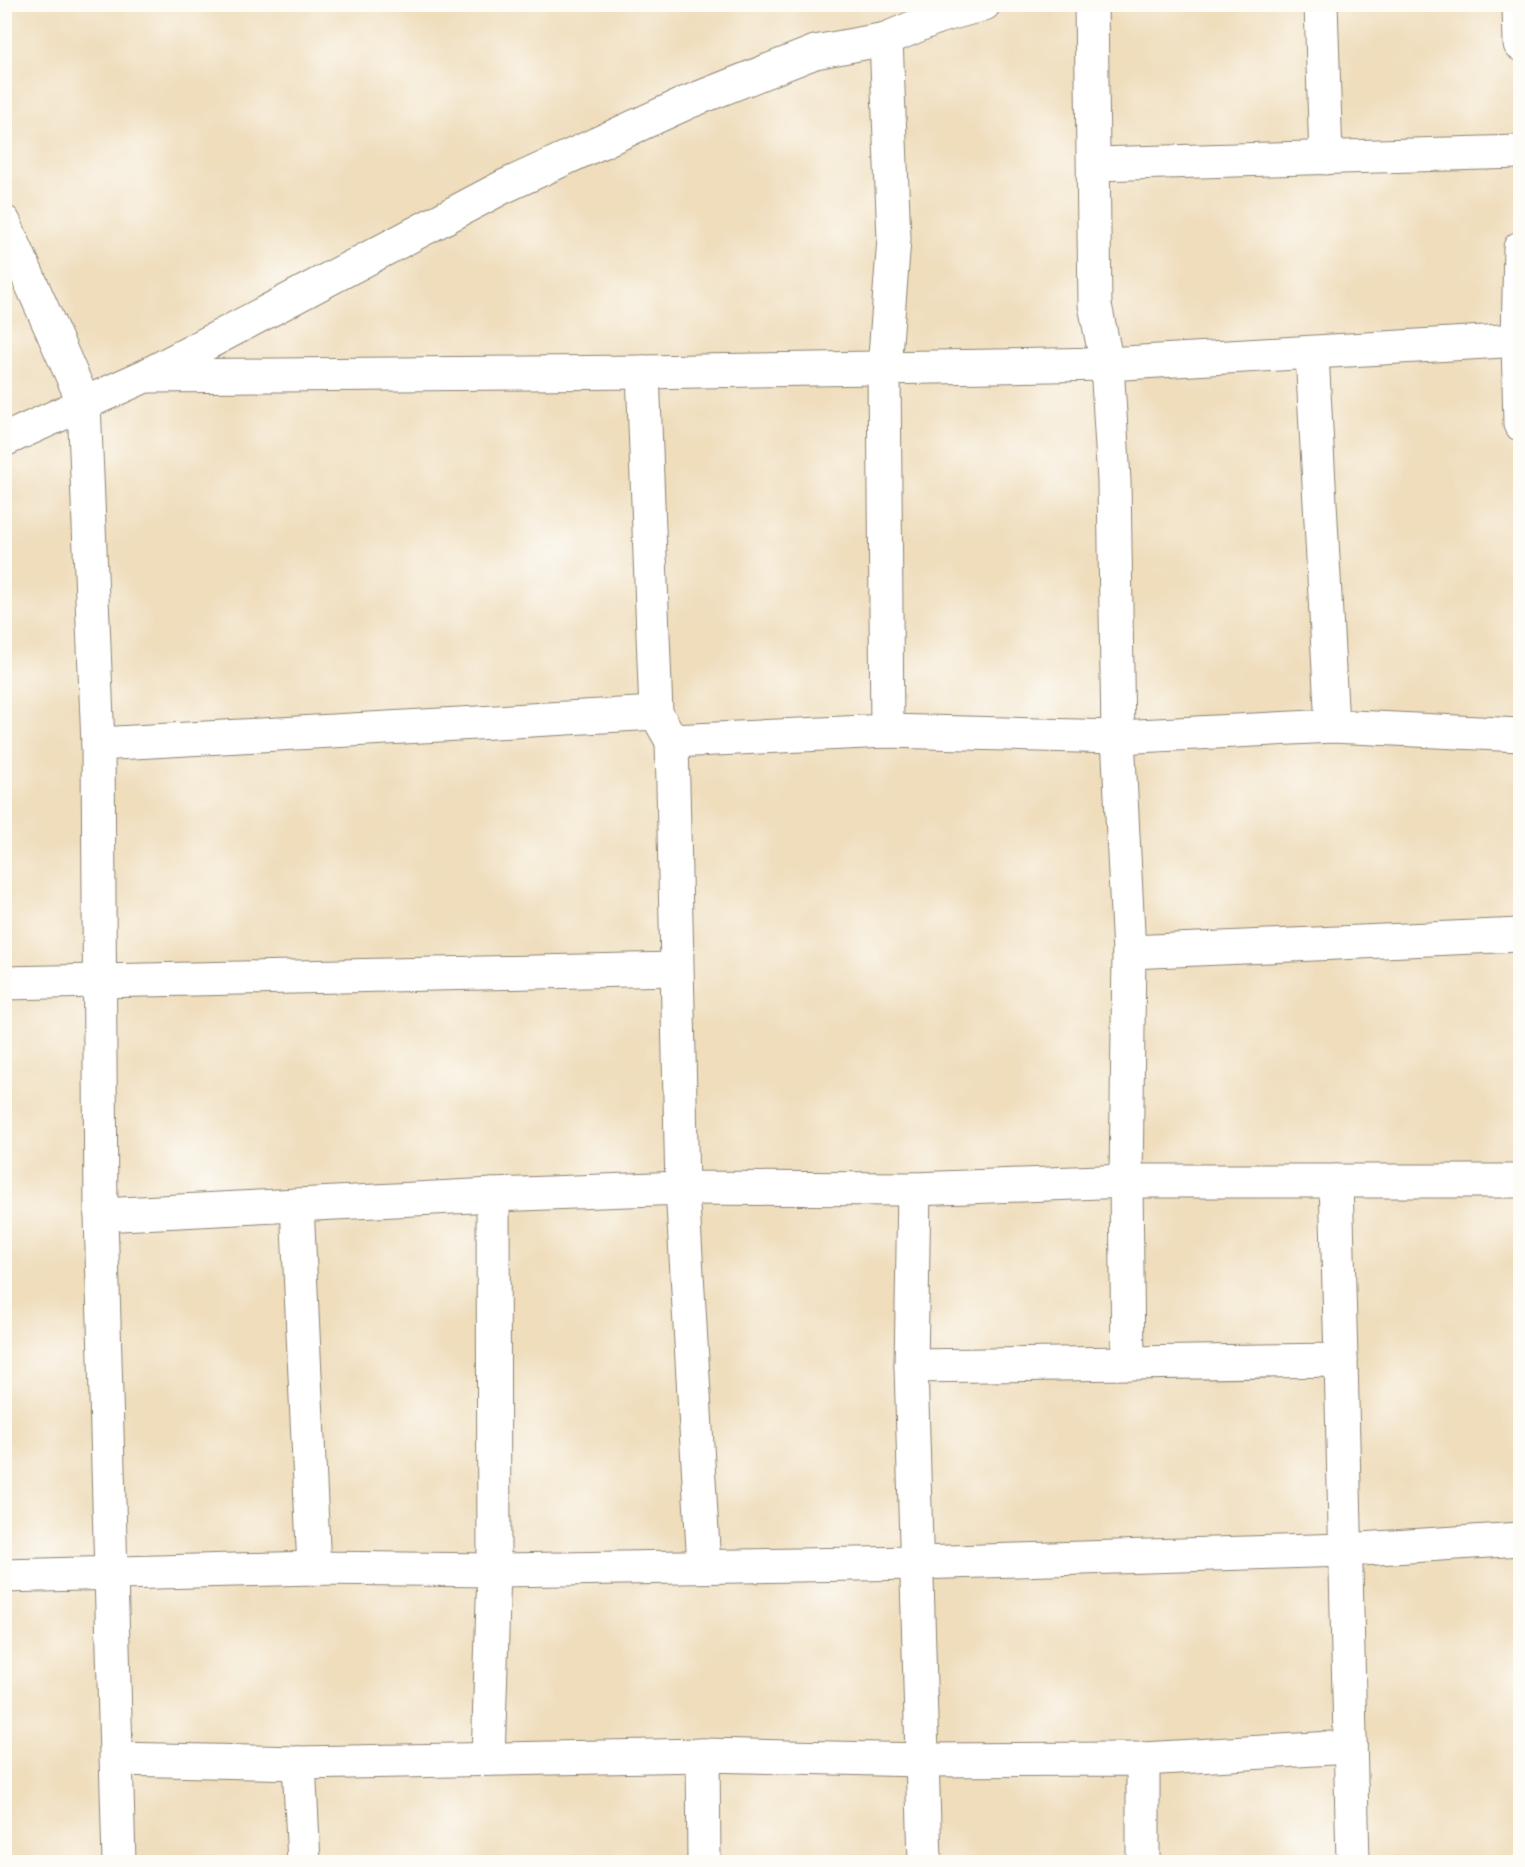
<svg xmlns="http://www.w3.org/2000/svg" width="1525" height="1867" viewBox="0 0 1525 1867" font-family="'Gochi Hand',sans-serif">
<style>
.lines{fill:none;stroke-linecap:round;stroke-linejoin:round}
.minor-casing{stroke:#8d8474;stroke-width:35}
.minor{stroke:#fff;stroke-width:33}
</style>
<rect width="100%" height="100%" fill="#fdfcf7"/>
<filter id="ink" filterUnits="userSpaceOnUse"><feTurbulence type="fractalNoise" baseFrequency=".0167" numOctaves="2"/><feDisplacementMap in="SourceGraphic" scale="12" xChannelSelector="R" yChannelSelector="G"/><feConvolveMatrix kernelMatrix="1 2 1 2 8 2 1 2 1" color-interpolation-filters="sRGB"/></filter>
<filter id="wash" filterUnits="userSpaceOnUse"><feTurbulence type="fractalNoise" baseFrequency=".008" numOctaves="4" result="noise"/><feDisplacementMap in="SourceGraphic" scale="24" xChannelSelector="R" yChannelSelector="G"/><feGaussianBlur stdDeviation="1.35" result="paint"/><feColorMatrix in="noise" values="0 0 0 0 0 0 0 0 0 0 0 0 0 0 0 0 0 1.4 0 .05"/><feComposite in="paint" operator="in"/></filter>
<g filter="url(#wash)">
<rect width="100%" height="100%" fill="#efddbc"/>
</g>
<g filter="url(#ink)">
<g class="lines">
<defs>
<g id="minor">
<polyline points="1321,4 1326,158"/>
<polyline points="1519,4 1520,44"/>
<polyline points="886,39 894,239 884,368 887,731"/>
<polyline points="1095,164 1520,152"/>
<polyline points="4,222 84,403 98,744 101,1215 119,1862"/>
<polyline points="1520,248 1518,340 1520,424"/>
<polyline points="1520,340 1107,364 643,372 656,713 672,741 887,731 1118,737 1332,726 1520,735"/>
<polyline points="1312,354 1332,726"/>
<polyline points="150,376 643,372"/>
<polyline points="4,440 145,376 503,187 686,103 815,52 886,39 938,17 984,4"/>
<polyline points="672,741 682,1188 914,1189 1126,1181 1129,952 1118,737 1114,481 1107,364 1095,305 1091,4"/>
<polyline points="98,744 656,713"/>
<polyline points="1129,952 1520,935"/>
<polyline points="4,983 676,969"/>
<polyline points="1336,1181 1341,1360"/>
<polyline points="914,1189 911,1366 925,1862"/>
<polyline points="297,1205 314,1568"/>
<polyline points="101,1215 493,1195 682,1188 704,1566"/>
<polyline points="911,1366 1128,1363"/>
<polyline points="4,1576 314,1568 494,1570 916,1563 1345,1550 1520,1539"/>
<polyline points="703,1755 704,1862"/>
<polyline points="118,1759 299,1763 703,1755 923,1760 1143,1759 1143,1862"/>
<polyline points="488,1759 494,1570 493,1195"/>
<polyline points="1143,1759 1350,1747"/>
<polyline points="299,1763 304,1862"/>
<polyline points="1353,1862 1341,1360 1128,1363 1126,1181 1520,1181"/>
</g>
</defs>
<use href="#minor" class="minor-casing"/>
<use href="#minor" class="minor"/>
</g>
</g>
<rect width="1525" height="1867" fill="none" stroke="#fdfcf7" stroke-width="24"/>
</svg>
